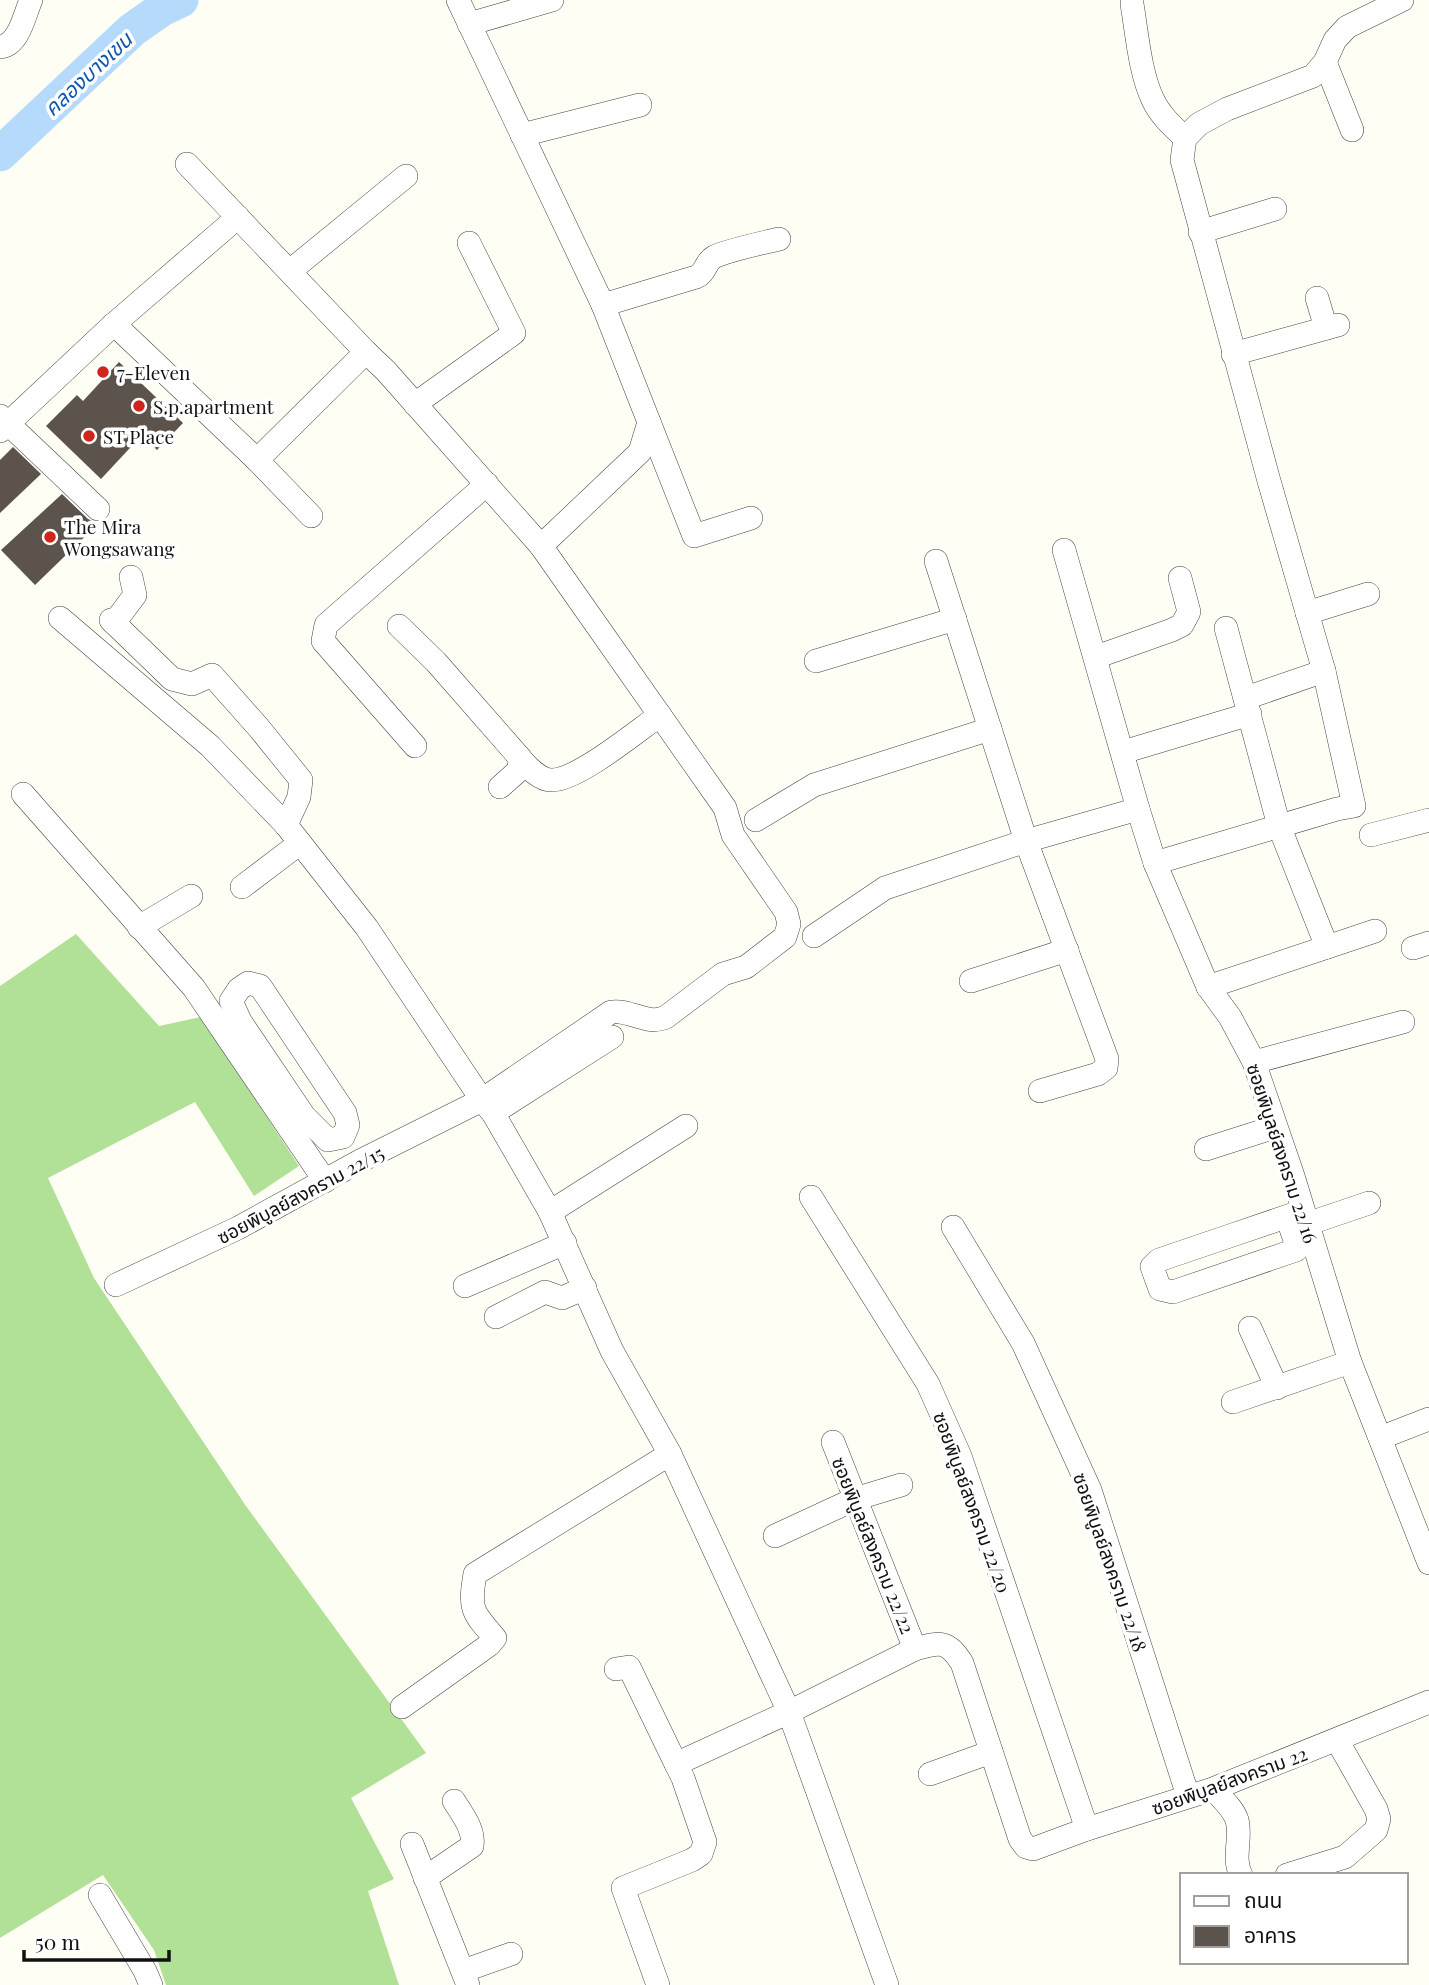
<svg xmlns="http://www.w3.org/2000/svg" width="1429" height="1985" viewBox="0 0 1429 1985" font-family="'Playfair Display','Noto Sans Thai',serif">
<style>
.forest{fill:#b1e097}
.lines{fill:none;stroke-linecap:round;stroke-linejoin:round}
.river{stroke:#b5dafb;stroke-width:35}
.building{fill:#5b534c}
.minor-casing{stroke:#444;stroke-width:24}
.minor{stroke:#fff;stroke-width:23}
.poi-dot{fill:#cf251b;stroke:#fff;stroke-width:2.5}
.labels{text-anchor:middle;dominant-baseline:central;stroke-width:7;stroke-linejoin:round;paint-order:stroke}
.poi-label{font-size:19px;fill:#111;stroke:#fff;text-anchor:start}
.street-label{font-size:19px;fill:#111;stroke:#fff}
.water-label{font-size:21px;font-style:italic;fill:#0d58af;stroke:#fff}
</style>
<rect width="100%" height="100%" fill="#fffef5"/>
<polygon class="forest" points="76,934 159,1026 201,1017 299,1166 254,1196 195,1102 48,1178 94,1278 246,1506 426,1753 351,1798 394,1879 368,1891 399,1985 166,1985 154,1950 103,1875 0,1938 0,986"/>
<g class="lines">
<polyline class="river" points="0,154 132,30 162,9 181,0"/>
</g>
<g class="building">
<polygon points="119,362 183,423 157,450 142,435 101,479 46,426 77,395 83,401"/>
<polygon points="13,447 41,474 0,513 0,460"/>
<polygon points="62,494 88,519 98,524 35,585 1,550"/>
</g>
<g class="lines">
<defs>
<g id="minor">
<path d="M458 0 603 305 696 277C706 273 705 262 714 257 728 250 763 243 779 239"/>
<path d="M1132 4C1137 34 1140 73 1153 100 1160 115 1173 127 1185 138"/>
<polyline points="469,24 552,0"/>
<path d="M0 47C19 45 24 16 31 0"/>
<polyline points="1325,62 1352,130"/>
<polyline points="522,135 640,105"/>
<polyline points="1200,232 1275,209"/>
<polyline points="290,271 406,176"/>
<polyline points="1317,298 1326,328"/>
<polyline points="114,324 257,460 311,516"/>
<polyline points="1233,354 1338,325"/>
<polyline points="415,404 514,333 469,243"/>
<polyline points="0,416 98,509"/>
<polyline points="649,422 694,536 751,518"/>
<polyline points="0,431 114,324 238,217"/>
<polyline points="257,460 366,352"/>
<polyline points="541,546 640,452 649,422 603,305"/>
<polyline points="1064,550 1138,809 1155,863 1208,987 1230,1017 1254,1062 1293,1176 1350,1362 1429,1563"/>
<polyline points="936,561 1026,841 1107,1059 1106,1068 1098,1074 1040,1091"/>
<polyline points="1307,613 1368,594"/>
<polyline points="60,618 210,746 286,825 367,928 482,1100 493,1113 550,1212 612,1351 670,1454 789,1712 887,1985"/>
<polyline points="111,620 172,679 192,684 212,675 259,728 301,780 299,797 286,825"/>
<polyline points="114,623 135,595 131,577"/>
<polyline points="399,626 436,662 521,759 518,771 500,787"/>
<polyline points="1226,628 1279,826 1327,947"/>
<polyline points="1096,657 1172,630 1182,625 1189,612 1180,578"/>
<polyline points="816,661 955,619"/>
<polyline points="1246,698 1324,671"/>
<polyline points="415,746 323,641 326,625 487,484"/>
<polyline points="1123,752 1250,714"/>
<path d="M517 755C526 765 538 780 552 780 578 780 637 731 660 715"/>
<polyline points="23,794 194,988 325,1181"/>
<polyline points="756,820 814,785 990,729"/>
<polyline points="1371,835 1429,820"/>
<polyline points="1155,863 1337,809 1354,806 1324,671 1269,481 1182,160 1185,138 1199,124 1227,109 1313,76 1325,62 1335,40 1347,27 1402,0"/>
<polyline points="242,887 300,843"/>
<polyline points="139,927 191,896"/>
<polyline points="814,936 885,888 1026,841 1138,809"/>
<polyline points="1413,948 1429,943"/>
<polyline points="971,981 1067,950"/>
<polygon points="248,983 260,986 345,1113 348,1125 343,1137 328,1140 304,1116 240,1021 231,1001 239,989"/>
<polyline points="1208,987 1375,931"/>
<polyline points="1254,1062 1403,1022"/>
<polyline points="493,1113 612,1037"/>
<polyline points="1206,1149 1275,1127"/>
<polyline points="811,1197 928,1384 960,1456 1087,1829"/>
<polyline points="550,1212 686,1126"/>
<path d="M1287 1217 1296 1243V1250L1173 1292 1160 1289 1152 1267 1159 1260C1207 1244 1255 1227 1303 1211"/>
<polyline points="1307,1224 1369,1203"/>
<polyline points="953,1227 1023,1343 1090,1490 1188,1796"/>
<path d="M116 1285 238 1228 360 1161 482 1100 611 1012C631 1009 647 1026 666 1017L723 974 746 967 785 937 789 924 786 912 733 835 725 808 541 546 386 371 366 352 187 164"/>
<polyline points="465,1286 565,1243"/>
<polyline points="496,1317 545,1292 562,1298 585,1288"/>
<polyline points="1250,1328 1277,1388"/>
<polyline points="1233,1402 1350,1362"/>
<polyline points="1380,1438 1429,1419"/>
<polyline points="833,1442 915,1649"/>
<polyline points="775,1536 855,1499 901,1485"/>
<polyline points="616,1669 629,1667 676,1764"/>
<path d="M402 1707 489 1645 495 1638C472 1612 469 1609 475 1574L670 1454"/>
<polyline points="930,1774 991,1752"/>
<path d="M1213 1789C1221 1798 1233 1808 1237 1820 1242 1838 1232 1858 1241 1875"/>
<polyline points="412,1844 468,1985"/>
<polyline points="1287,1875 1345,1857 1376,1830 1379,1819 1376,1809 1337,1740"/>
<path d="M425 1878 472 1846C475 1830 462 1814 454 1801"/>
<polyline points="100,1895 145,1971 151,1985"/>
<polyline points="463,1971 511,1954"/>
<path d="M658 1985 623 1888 692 1860 701 1854 705 1842 683 1778 676 1764 789 1712 915 1649C941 1642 947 1640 962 1663L1020 1839 1026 1847 1033 1849 1087 1829 1213 1789 1429 1702"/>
</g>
</defs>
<use href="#minor" class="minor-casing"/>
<use href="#minor" class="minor"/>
</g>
<g class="poi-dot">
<circle cx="103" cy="372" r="7"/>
<circle cx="139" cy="406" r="7"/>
<circle cx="89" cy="436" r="7"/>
<circle cx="50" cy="537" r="7"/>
</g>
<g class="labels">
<g class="poi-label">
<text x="117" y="372">7-Eleven</text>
<text x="153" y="406">S.p.apartment</text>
<text x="103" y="436">ST Place</text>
<text x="64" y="526">The Mira<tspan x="64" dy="22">Wongsawang</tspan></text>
</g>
<g class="street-label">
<text transform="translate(1283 1153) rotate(72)">ซอยพิบูลย์สงคราม 22/16</text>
<text transform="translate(300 1194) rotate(-28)">ซอยพิบูลย์สงคราม 22/15</text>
<text transform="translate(973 1502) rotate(70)">ซอยพิบูลย์สงคราม 22/20</text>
<text transform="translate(874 1545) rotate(68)">ซอยพิบูลย์สงคราม 22/22</text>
<text transform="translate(1111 1562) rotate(71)">ซอยพิบูลย์สงคราม 22/18</text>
<text transform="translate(1229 1780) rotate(-20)">ซอยพิบูลย์สงคราม 22</text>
</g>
<g class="water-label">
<text transform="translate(87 73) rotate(-43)">คลองบางเขน</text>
</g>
</g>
<rect x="1180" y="1873" width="228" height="91" fill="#ffffff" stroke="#a0a0a0" stroke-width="2"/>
<rect x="1194" y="1896" width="35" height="10" fill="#ffffff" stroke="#a0a0a0" stroke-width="2"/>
<text x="1244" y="1908" font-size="21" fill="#111111">ถนน</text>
<rect x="1194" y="1926" width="35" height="21" fill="#5b534c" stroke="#a0a0a0" stroke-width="2"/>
<text x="1244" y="1943" font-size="21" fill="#111111">อาคาร</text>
<path d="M24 1950v10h145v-10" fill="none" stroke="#111111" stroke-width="3.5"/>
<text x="35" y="1950" font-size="21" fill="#111111" stroke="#ffffff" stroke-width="5" paint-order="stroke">50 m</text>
</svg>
